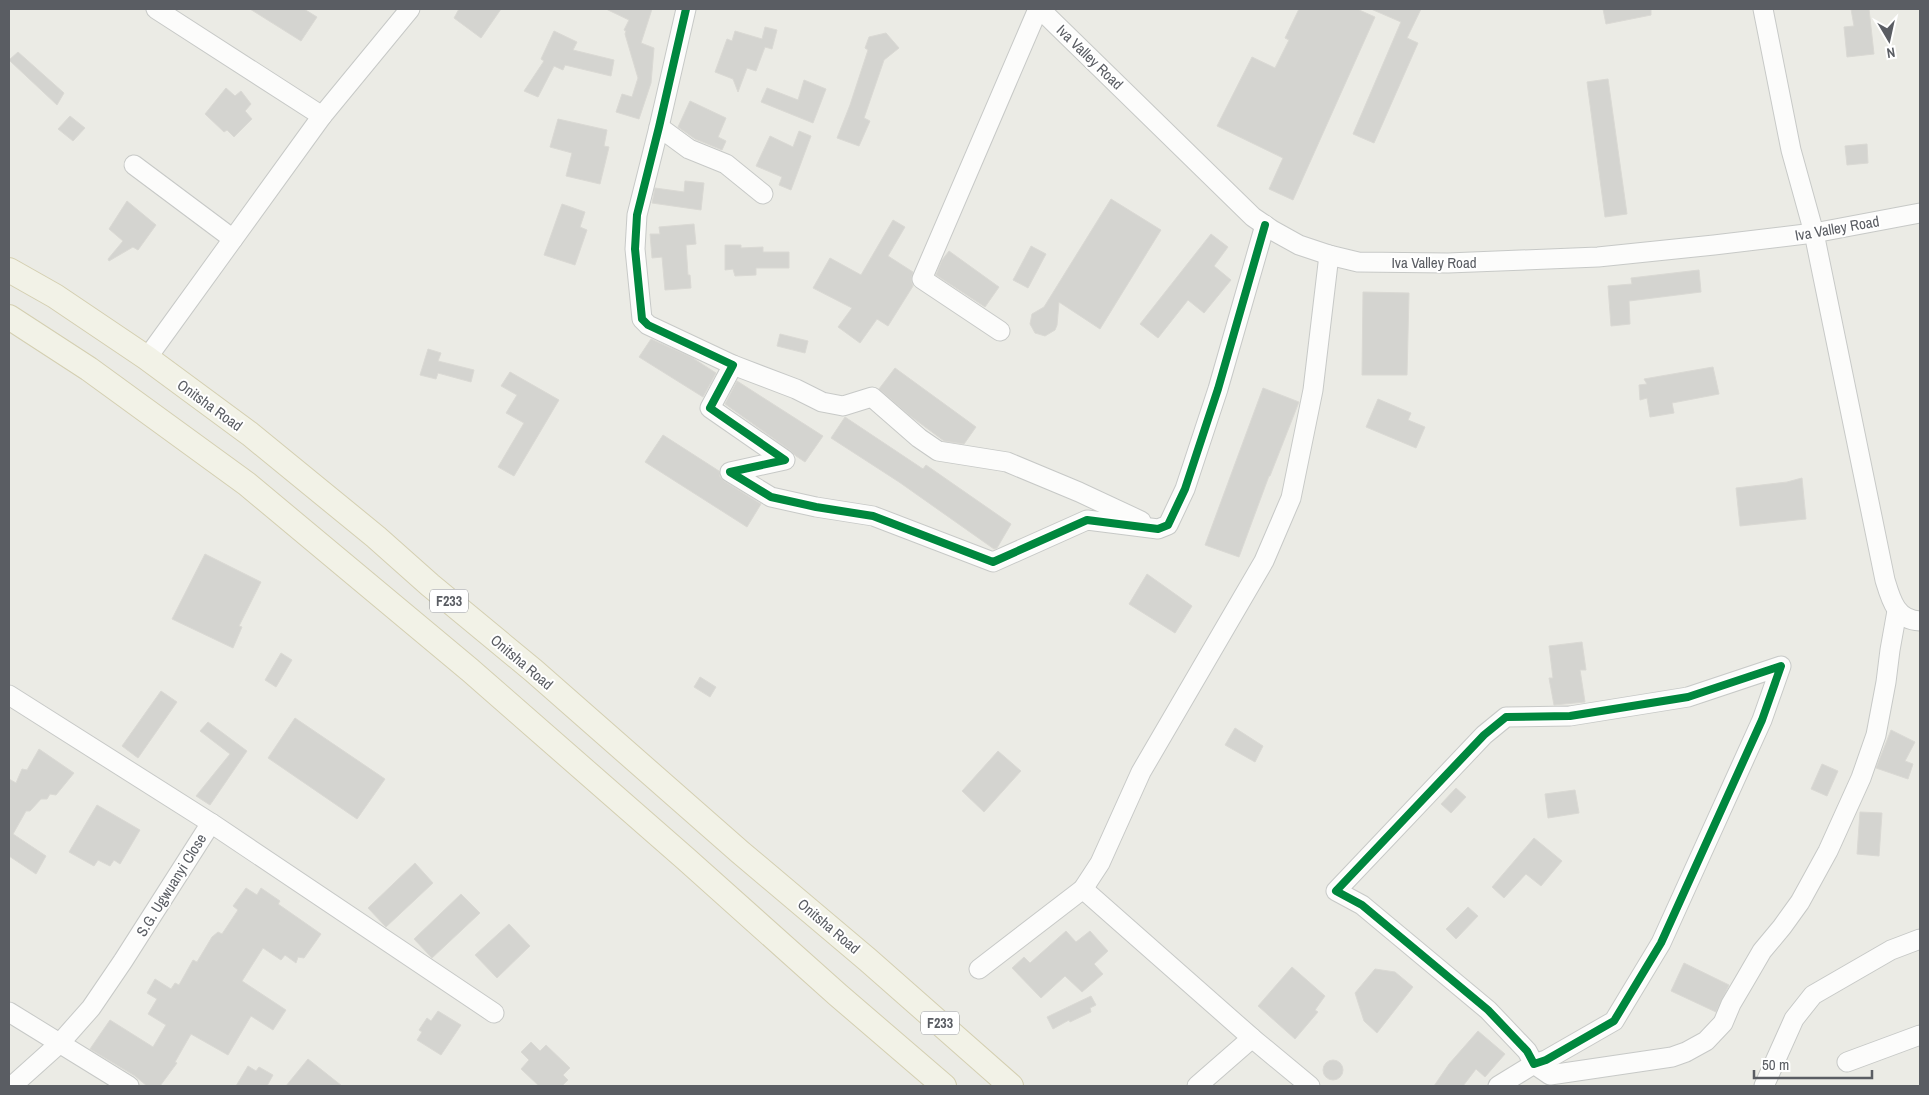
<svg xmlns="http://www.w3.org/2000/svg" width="1929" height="1095" viewBox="0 0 1929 1095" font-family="'Archivo Narrow',sans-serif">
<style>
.building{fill:#d4d4d0;stroke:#dad9d4}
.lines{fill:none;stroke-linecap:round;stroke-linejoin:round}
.minor-casing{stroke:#c7c9c7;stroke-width:21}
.major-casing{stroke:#d4cfb1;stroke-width:26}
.minor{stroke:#fcfcfb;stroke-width:19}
.major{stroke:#f2f2e7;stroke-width:24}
.cycleway-casing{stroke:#fff;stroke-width:11}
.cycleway{stroke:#00873e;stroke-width:8}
.labels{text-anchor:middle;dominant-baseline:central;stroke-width:4;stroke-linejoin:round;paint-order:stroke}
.shield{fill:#fff;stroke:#8c8e92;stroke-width:1}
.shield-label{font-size:14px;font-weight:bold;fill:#5a5d63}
.street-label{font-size:15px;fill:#5a5d63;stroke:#fff}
</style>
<rect width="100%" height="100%" fill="#ebebe5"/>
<g class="building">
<polygon points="250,9 304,9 317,17 301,41"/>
<polygon points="459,9 501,9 481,38 454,18"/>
<polygon points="606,9 652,9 641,43 654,48 651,83 639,119 616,112 622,94 632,97 638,78 625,34 626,31 624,30 629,20"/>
<polygon points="1299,9 1357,9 1375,17 1293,200 1269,189 1283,158 1217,126 1252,57 1275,68 1289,40 1285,38"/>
<polygon points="1371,9 1421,9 1407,38 1418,43 1374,143 1353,134 1401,22"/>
<polygon points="1603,9 1651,9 1651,15 1606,24"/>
<polygon points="1851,9 1869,9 1874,54 1847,57 1844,27 1854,26"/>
<polygon points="765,27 777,30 772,49 765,47 756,71 747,68 738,92 733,79 715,72 727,39 732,41 735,31 762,39"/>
<polygon points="554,31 577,42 573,50 614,60 611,76 565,65 563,70 554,66 538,97 524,91 544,61 541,59"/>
<polygon points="886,33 899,48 884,60 864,118 870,121 859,146 837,138 850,105 868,50 865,48 869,37"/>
<polygon points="18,52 64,93 57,105 9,60"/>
<polygon points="1608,79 1627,214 1605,217 1587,82"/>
<polygon points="804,80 826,89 813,123 761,102 767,88 798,100"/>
<polygon points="226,88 235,96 241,91 251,104 245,111 252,119 234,137 227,130 224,132 205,114"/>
<polygon points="690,101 726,118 718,137 726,141 722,150 695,139 678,127"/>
<polygon points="70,116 85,128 73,141 58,129"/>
<polygon points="558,119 607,130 604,146 609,147 600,184 566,176 572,153 550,147"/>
<polygon points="799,131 811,136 791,190 779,185 782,177 756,166 770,136 793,147"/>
<polygon points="1867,144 1868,163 1847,165 1845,146"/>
<polygon points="685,181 704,183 701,210 652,203 655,188 684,192"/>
<polygon points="1111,199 1161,230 1100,329 1059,302 1057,325 1055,330 1045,336 1035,333 1030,324 1032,314 1044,307"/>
<polygon points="127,201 156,225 138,250 133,247 109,261 108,259 123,241 109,229"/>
<polygon points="562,204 585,212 580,227 587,230 575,265 544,255"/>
<polygon points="893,220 905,227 888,256 913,272 911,279 913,286 888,326 877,319 860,343 838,327 852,308 813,288 830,258 861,275"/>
<polygon points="694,224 696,244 686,245 688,275 690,275 691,288 665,290 662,257 652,258 650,234 660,234 659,227"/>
<polygon points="1211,234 1228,247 1214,266 1231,280 1204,313 1188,300 1158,338 1140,324"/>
<polygon points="725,245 741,245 741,248 763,247 763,252 789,252 789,268 756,268 756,275 735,276 733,269 725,270"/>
<polygon points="1031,246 1046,254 1028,288 1013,280"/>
<polygon points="949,251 999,287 985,307 936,275 942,260"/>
<polygon points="1699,270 1701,292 1629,301 1630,324 1611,326 1608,286 1632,284 1631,278"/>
<polygon points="1363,292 1409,293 1407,375 1362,375"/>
<polygon points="780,334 808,341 805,353 777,346"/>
<polygon points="651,339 691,357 716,373 703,397 639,357"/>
<polygon points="428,349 441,353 438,361 474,370 471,382 438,373 436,379 420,375"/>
<polygon points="1713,367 1719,394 1672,403 1674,413 1650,417 1647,398 1640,400 1639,385 1647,384 1644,379"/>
<polygon points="895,368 976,427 964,444 944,441 909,415 879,389"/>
<polygon points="510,372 559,400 514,476 498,467 524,423 506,413 517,395 501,386"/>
<polygon points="737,381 823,436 805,462 796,456 791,451 725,404"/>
<polygon points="1263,388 1299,402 1270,476 1269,476 1239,557 1205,545"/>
<polygon points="1378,399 1411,413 1408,420 1425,427 1416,448 1366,427"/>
<polygon points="845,417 923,469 926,465 1011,524 997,548 994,549 899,482 831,438"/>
<polygon points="663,435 719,471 720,477 724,481 761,504 747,527 645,462"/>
<polygon points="1802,478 1806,519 1740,526 1736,488 1787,482"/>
<polygon points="205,554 261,582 239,626 242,627 233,648 172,619"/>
<polygon points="1147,574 1192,606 1175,633 1129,604"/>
<polygon points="1582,642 1586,670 1580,670 1585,702 1554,705 1549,678 1553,678 1549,646"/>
<polygon points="281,653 292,660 276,687 265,680"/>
<polygon points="700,677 716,687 710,697 694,687"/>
<polygon points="161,691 177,702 138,758 122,746"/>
<polygon points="295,718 385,779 357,819 268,758"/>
<polygon points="208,722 247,751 210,805 196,796 230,754 200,731"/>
<polygon points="1235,728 1263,746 1255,762 1225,745"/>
<polygon points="1891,730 1915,742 1905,761 1913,764 1908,779 1876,768"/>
<polygon points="39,749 74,773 56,795 50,794 47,799 41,799 30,811 26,811 13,834 46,856 36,874 9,856 9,779 16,783 22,769 27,770"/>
<polygon points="998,751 1021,771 984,812 962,791"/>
<polygon points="1822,764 1838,771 1827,796 1811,789"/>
<polygon points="1456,788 1466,797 1451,813 1441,804"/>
<polygon points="1575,790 1579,813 1548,818 1545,794"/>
<polygon points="97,805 140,830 120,864 114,860 110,866 98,860 94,866 69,852"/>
<polygon points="1860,812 1882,813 1879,856 1857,854"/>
<polygon points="1534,838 1562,861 1541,886 1526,874 1504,898 1492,887"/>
<polygon points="415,863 433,883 386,927 368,908"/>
<polygon points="246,888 257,895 261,888 280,901 278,904 321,934 304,958 298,957 296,963 285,955 281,960 263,948 242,981 286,1010 273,1030 251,1016 228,1055 191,1034 175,1062 177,1063 160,1086 147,1086 135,1076 90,1049 110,1020 153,1047 166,1025 148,1014 157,999 147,993 155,979 171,989 175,983 179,985 193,960 197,962 212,937 218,932 222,934 238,910 233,906"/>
<polygon points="461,894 480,913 432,958 414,939"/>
<polygon points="1468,907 1478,916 1456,939 1446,929"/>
<polygon points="509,924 530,946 497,978 475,955"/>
<polygon points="1066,931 1076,942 1090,931 1108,951 1094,964 1103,974 1082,992 1065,976 1041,998 1012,968 1024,957 1030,963"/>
<polygon points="1684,963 1729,985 1716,1012 1671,991"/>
<polygon points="1292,967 1325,996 1315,1010 1318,1012 1295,1039 1258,1006"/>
<polygon points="1375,969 1395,972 1413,987 1377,1033 1364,1021 1355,993"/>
<polygon points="1091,996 1096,1005 1090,1008 1091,1012 1070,1022 1069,1020 1053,1029 1047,1017"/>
<polygon points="438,1011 461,1025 441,1055 417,1040 422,1032 419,1030 427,1018 431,1021"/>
<polygon points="1478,1031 1505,1054 1485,1077 1476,1069 1463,1086 1434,1086 1449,1064"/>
<polygon points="531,1042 540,1051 546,1045 570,1068 563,1075 568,1080 562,1086 539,1086 521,1069 529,1060 521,1052"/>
<polygon points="308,1059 342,1086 286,1086"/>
<circle cx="1333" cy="1070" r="10"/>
<polygon points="248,1066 256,1071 259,1067 273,1075 267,1086 236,1086"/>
</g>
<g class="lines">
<defs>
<g id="minor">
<polyline points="156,9 322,116"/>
<polyline points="686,9 659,127 637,215 635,249 642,319 648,325 733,365 710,408 785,460 730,472 771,497 816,507 873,516 993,562 1087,520 1158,529 1168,525 1185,489 1218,389 1265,225"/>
<polyline points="1040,9 1253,217 1272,230 1299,245 1329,255 1358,262 1448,263 1598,257 1714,245 1814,233 1920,213"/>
<path d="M1763 9 1791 150 1814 233 1885 580C1891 600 1896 620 1920 621"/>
<polyline points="659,127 689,149 726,164 763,194"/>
<polyline points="134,165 233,239"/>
<polyline points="1000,331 922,279 1038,9"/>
<polyline points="147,358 322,116 410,9"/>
<polyline points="733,365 796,389 822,402 843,406 872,397 919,438 938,451 1007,462 1079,492 1141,521"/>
<polygon points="1781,666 1762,720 1661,943 1614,1021 1546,1060 1534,1064 1527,1051 1488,1010 1362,905 1336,891 1484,735 1506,717 1570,716 1688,697"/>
<polyline points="9,695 211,823 494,1013"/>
<polyline points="1083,889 1252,1038 1197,1086"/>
<polyline points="979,969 1083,889 1100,863 1141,772 1264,561 1291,498 1313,390 1329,255"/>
<polyline points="9,1012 129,1086"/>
<polyline points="1252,1038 1310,1086"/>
<polyline points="1847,1062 1920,1035"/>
<polyline points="12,1086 60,1043 91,1008 123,961 211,823"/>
<polyline points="1498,1086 1534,1064 1550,1075 1672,1057 1686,1052 1706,1041 1723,1023 1731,1004 1744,982 1762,951 1782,927 1800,902 1828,851 1861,778 1876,735 1886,682 1890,650 1897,611"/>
<polyline points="1764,1086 1794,1019 1813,995 1891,950 1920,939"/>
</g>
<g id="major">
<polyline points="9,270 55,296 147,358 250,434 376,537 430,585 534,671 740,852 868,960 1011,1086"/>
<polyline points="9,317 89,369 247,484 470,670 686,859 838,995 944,1086"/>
</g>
</defs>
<use href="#minor" class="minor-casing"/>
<use href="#major" class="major-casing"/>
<use href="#minor" class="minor"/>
<use href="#major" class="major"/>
<defs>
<g id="cycleway">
<polyline points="686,9 659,127 637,215 635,249 642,319 648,325 733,365 710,408 785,460 730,472 771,497 816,507 873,516 993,562 1087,520 1158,529 1168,525 1185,489 1218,389 1265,225"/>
<polygon points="1781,666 1762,720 1661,943 1614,1021 1546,1060 1534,1064 1527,1051 1488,1010 1362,905 1336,891 1484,735 1506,717 1570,716 1688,697"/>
</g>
</defs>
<use href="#cycleway" class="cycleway-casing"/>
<use href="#cycleway" class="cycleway"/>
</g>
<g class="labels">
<g class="shield">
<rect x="430" y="589.5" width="38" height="23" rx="4"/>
<rect x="921" y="1011.5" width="38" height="23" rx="4"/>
</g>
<g class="shield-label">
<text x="449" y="601">F233</text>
<text x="940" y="1023">F233</text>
</g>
<g class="street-label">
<text transform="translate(1090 57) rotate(44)">Iva Valley Road</text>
<text transform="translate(1837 228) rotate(-10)">Iva Valley Road</text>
<text x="1434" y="262">Iva Valley Road</text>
<text transform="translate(210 405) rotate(36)">Onitsha Road</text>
<text transform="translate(522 662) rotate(40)">Onitsha Road</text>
<text transform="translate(171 885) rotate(-58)">S.G. Ugwuanyi Close</text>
<text transform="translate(829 926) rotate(40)">Onitsha Road</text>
</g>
</g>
<rect width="1929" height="1095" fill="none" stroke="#5a5d63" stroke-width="20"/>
<g transform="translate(1889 40) rotate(171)" stroke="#ffffff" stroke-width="4" paint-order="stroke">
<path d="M0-4L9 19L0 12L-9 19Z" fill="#5a5d63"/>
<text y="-8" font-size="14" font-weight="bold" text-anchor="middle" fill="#5a5d63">N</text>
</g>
<path d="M1754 1070v8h118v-8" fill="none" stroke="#5a5d63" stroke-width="2.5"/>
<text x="1762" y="1070" font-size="15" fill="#5a5d63" stroke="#ffffff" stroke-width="4" paint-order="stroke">50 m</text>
</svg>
